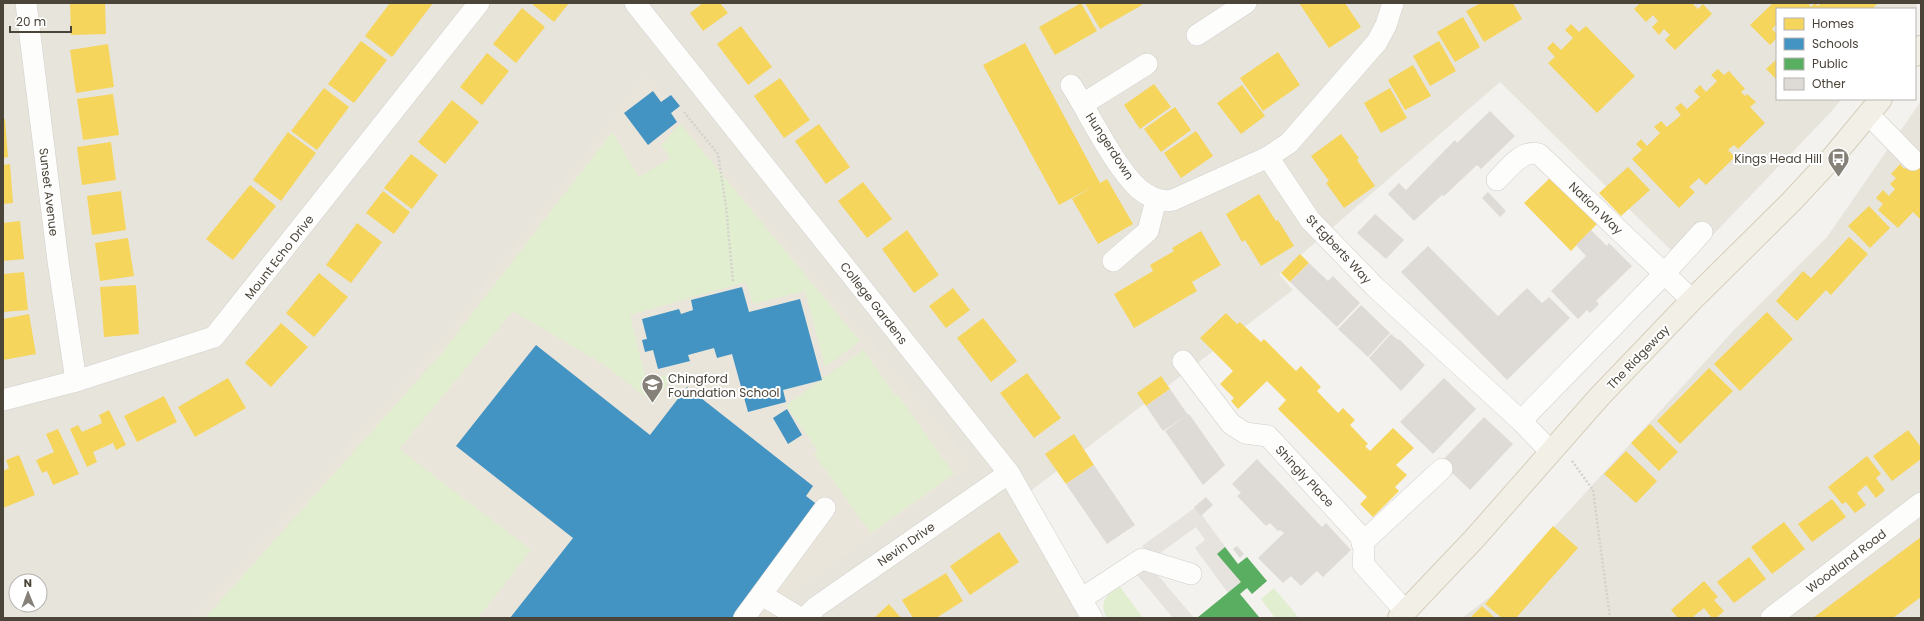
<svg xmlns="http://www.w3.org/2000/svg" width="1924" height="621" viewBox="0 0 1924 621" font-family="Poppins,sans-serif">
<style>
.residential{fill:#e7e4dc;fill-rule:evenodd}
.education{fill:#eae5da}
.green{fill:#e1eecf}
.parking{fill:#e6e3df}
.homes{fill:#f6d55c}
.schools{fill:#4393c3}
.public{fill:#5aae61}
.building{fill:#dedbd6}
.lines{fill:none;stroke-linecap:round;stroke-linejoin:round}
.minor-casing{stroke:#d2d0cb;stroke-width:22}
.major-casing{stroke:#d6cebb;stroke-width:24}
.path{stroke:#d3d2cc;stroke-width:2.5;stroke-dasharray:2 2;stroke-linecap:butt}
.minor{stroke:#fdfdfc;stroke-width:21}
.major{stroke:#f2efe6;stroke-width:22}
.labels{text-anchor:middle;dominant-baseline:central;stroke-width:4;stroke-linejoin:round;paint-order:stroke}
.street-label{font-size:12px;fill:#4b4439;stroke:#fff}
.poi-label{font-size:12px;fill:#4b4439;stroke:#fff;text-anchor:end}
</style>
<rect width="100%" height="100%" fill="#f4f2ee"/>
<g class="residential">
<path d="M3 3H1916L1917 7 1915 10 1777 9V99H1842L1829 114 1685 264 1500 82 1279 274 1293 290 1015 503 1080 618H3ZM16 581H40V605H16Z"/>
<polygon points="1921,101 1921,618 1462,618 1492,595 1734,330 1827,237"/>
</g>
<polygon class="education" points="646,74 973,465 801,587 778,618 192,618 437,345"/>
<g class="green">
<polygon points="680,124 860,341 825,367 805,291 753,304 746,282 630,315 646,380 675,373 654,403 603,364 513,311 399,449 531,550 478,618 205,618 442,353 612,132 639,177 671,158 661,145"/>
<polygon points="863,350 896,396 898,395 954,474 871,533 814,454 818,451 786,405"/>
<path d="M1118 584 1143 618H1107C1098 603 1107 595 1118 584Z"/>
<polygon points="1274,588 1299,618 1275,618 1261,599"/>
</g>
<g class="parking">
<polygon points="1196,507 1251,582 1231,597 1195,548 1205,540 1196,527 1152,559 1142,546"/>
<polygon points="1145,560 1194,618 1173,618 1133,570"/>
</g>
<g class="homes">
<polygon points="70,3 105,3 106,34 71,35"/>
<polygon points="390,3 433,3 392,57 365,36"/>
<polygon points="531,3 569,3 554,22"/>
<polygon points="703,3 720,3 728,13 703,31 690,13"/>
<polygon points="1081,3 1097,31 1055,55 1039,27"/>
<polygon points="1085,3 1141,3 1142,5 1100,29"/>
<polygon points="1299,3 1345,3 1361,27 1329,48"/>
<polygon points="1481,3 1513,3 1522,19 1484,42 1466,11"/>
<polygon points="1640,3 1692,3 1698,9 1703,4 1712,14 1675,50 1665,40 1670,35 1664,29 1659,35 1652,27 1658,21 1653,15 1646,22 1634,9"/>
<polygon points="1773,3 1808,3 1811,7 1815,3 1818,6 1821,3 1878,3 1872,9 1777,9 1777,24 1772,29 1777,34 1777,38 1770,45 1750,25"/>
<polygon points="522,8 545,27 516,63 493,44"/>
<polygon points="1463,17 1480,47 1455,62 1437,32"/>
<polygon points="1571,24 1579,32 1586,26 1635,76 1597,113 1548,63 1555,57 1547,48 1553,42 1561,50 1573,38 1565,30"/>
<polygon points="741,26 772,67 748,85 717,44"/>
<polygon points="361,41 387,60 354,103 328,84"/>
<polygon points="1439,41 1456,71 1430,86 1413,56"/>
<polygon points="1025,43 1100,183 1107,179 1133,224 1098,244 1072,199 1094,186 1059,205 983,65"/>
<polygon points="108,44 114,87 76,93 70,50"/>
<polygon points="1278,52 1300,85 1263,111 1240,78"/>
<polygon points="487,53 509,71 482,105 460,87"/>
<polygon points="1777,59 1777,80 1766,69"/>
<polygon points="1413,65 1431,96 1405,110 1388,80"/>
<polygon points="1718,69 1724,75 1729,71 1745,89 1741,92 1745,96 1747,94 1756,102 1750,107 1765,123 1738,149 1734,145 1728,150 1735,157 1706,185 1699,178 1689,187 1695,192 1679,208 1632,159 1642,150 1636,144 1641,139 1647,146 1660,133 1654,127 1661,121 1667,127 1681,115 1675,108 1681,103 1687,109 1700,97 1694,91 1700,85 1706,92 1717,81 1711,75"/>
<polygon points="780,78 810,120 784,138 754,96"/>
<polygon points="1154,84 1171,107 1140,129 1124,105"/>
<polygon points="1242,85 1265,116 1241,134 1217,103"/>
<polygon points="324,88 349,107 317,150 291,131"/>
<polygon points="1390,88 1407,118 1381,133 1364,103"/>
<polygon points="113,94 119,135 83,140 77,99"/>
<polygon points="452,100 479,122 445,164 418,142"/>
<polygon points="1175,107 1191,130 1161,152 1144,129"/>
<polygon points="3,119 5,119 8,157 3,158"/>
<polygon points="819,124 850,167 826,184 795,141"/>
<polygon points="1196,131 1213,156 1181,178 1164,153"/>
<polygon points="288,132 316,153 281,201 253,180"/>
<polygon points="1341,134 1359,158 1357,160 1375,186 1344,208 1326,183 1329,181 1311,156"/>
<polygon points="111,142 116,180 82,185 77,147"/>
<polygon points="1921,151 1921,220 1913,212 1898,228 1878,210 1883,204 1876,198 1883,190 1889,196 1895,189 1890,184 1896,178 1891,174 1900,164 1904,169"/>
<polygon points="411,154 438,175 412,209 384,188"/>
<polygon points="10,164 13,203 3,204 3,165"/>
<polygon points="1628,167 1650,190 1621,216 1599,193"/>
<polygon points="1551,177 1597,224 1571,251 1524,203"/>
<polygon points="863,182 892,219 867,238 838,201"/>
<polygon points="250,185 276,206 233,260 206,239"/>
<polygon points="121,191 126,230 92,235 87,196"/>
<polygon points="383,191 410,212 394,234 366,213"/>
<polygon points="1259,194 1276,221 1278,220 1294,246 1261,266 1245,240 1242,242 1226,214"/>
<polygon points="1869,206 1890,228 1870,248 1848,226"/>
<polygon points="20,221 24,259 3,261 3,223"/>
<polygon points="357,223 382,242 351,283 326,265"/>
<polygon points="907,230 939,275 914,293 882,249"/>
<polygon points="1201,231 1221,265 1192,282 1197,291 1134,328 1114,294 1153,271 1150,265 1174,251 1172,248"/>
<polygon points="1849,237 1868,254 1831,295 1826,290 1797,321 1776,301 1803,271 1811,278"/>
<polygon points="128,238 134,276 100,281 95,243"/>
<polygon points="1300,254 1309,263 1290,282 1281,273"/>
<polygon points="24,272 28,310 3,312 3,274"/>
<polygon points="319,273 348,297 314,337 286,313"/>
<polygon points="136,285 139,334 104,337 100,287"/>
<polygon points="953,288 970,310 946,328 929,306"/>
<polygon points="1767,312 1793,339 1740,391 1714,364"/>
<polygon points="1226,313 1237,324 1240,322 1261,342 1264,339 1296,371 1301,366 1321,387 1317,391 1338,413 1343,408 1355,420 1350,425 1368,444 1365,446 1370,451 1393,428 1414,448 1396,465 1407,475 1395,487 1399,491 1373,517 1360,504 1367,497 1278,409 1286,400 1267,381 1238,409 1231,401 1234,398 1220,384 1233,371 1200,338"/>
<polygon points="29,314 36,354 3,360 3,319"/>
<polygon points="983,318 1017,361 991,382 957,338"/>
<polygon points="281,323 308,347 271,387 245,363"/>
<polygon points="1709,368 1733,391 1680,444 1657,421"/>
<polygon points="1027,373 1061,418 1034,438 1000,393"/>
<polygon points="1161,376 1170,389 1146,406 1137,393"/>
<polygon points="228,378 246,408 195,437 178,407"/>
<polygon points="164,396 177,422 137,442 124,416"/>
<polygon points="109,410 126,445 116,450 113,443 93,452 97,462 87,467 70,429 78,425 82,432 102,423 99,415"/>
<polygon points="1650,424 1678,452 1659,471 1631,443"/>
<polygon points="58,429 79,474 53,485 47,471 42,473 36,460 54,452 46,434"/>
<polygon points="1908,430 1921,447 1921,459 1892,481 1873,456"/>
<polygon points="1074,434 1094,465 1066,484 1045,454"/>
<polygon points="1626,451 1657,481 1636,503 1604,474"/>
<polygon points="19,455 35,495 3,508 3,471 9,468 6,460"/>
<polygon points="1867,456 1881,474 1876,478 1885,490 1876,498 1866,485 1857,493 1866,505 1855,513 1846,502 1842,504 1828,487"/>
<polygon points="1832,499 1846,517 1812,542 1798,524"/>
<polygon points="1784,522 1805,549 1772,574 1751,547"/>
<polygon points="1553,526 1578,548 1516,618 1502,618 1485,604"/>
<polygon points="999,532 1019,562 970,595 950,566"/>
<polygon points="1921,537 1921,597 1893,618 1813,618"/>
<polygon points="1749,557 1766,579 1734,603 1717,582"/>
<polygon points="946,573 963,601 936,618 913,618 902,600"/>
<polygon points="1704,581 1718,597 1714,600 1724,611 1716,618 1712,618 1704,608 1694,616 1695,618 1678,618 1671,610"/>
<polygon points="889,604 901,618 874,618"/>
<polygon points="1482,606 1495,618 1470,618"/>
</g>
<g class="schools">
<polygon points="653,91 661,102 671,95 680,106 671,113 677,122 648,145 624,113"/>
<polygon points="742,287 749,312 800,299 822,380 783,390 786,402 748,412 732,354 717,358 714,348 688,355 690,361 658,369 653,350 645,352 642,340 647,339 642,319 679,309 681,314 693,310 691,300"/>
<polygon points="536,345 650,435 687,387 813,486 806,496 819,506 732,618 510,618 573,538 456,446"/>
<polygon points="787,409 802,435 788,444 773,418"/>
</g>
<polygon class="public" points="1225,547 1238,564 1247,557 1267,581 1252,594 1247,588 1240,594 1259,617 1258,618 1197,618 1241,582 1217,554"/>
<g class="building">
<polygon points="1490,111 1515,136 1481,169 1477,165 1444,196 1442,195 1414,221 1388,194 1399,183 1406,190 1455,140 1457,143"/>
<polygon points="1488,192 1506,211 1500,217 1482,198"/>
<polygon points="1375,214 1404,240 1386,259 1357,233"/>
<polygon points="1591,230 1607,246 1609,243 1632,266 1596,301 1599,304 1590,313 1587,310 1578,319 1551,291 1586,256 1576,245"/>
<polygon points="1428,246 1498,316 1527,288 1542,303 1549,297 1570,318 1507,380 1401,272"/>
<polygon points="1309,263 1328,281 1333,276 1360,303 1337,327 1290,282"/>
<polygon points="1361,305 1390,333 1368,357 1338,329"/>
<polygon points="1391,334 1398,340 1399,339 1425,365 1401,391 1369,358"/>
<polygon points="1444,378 1476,409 1433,454 1400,422"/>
<polygon points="1170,389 1188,415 1163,431 1146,406"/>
<polygon points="1189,414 1225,465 1203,485 1165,431"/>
<polygon points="1484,417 1513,444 1470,490 1441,462"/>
<polygon points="1257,459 1322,527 1326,523 1351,550 1323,577 1317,571 1301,586 1291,576 1283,583 1258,558 1284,533 1280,530 1278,531 1270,523 1266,526 1237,496 1241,493 1232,484"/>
<polygon points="1094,465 1135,525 1107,544 1066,484"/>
<polygon points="1206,497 1213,505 1201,516 1194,507"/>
<polygon points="1237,546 1244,554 1240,558 1233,549"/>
</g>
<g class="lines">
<defs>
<g id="minor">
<polyline points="26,3 58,261 76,381"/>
<polyline points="635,3 1009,473 1092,618"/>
<polyline points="1197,35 1246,3"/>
<path d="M1071 85C1090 115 1114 166 1139 189 1149 197 1160 203 1173 200L1268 157 1289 143 1377 42 1386 25 1393 3"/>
<polyline points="1083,104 1147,64"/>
<polyline points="1868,114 1913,160"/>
<polyline points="1268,157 1310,220 1375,287 1521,421 1551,452"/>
<path d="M1497 180C1509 168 1522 149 1539 154L1692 300"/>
<polyline points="1113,261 1148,231 1156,200"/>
<polyline points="1183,361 1231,424 1245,433 1268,436 1361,537 1364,550 1363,564 1405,611"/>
<polyline points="3,400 76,381 214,337 479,3"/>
<polyline points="1521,421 1664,274 1702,232"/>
<polyline points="1362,543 1442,469"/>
<polyline points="762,595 800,618"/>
<polyline points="1081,599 1142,559 1191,574"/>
<polyline points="744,618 825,508"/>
<polyline points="805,618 816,607 1009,473"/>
<polyline points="1771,618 1921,503"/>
</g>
<g id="major">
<polyline points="1915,55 1921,47"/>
<polyline points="1399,618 1475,538 1600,396 1692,300 1791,202 1832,158 1881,99"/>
</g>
</defs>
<use href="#minor" class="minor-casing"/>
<use href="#major" class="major-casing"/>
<g class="path">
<polyline points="684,112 718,154 726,206 733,282"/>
<polyline points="1572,461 1593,490 1610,618"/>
</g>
<use href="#minor" class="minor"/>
<use href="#major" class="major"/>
</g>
<defs>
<symbol id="bus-pin" viewBox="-11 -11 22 30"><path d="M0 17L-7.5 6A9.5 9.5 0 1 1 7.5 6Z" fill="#868178" stroke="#fff"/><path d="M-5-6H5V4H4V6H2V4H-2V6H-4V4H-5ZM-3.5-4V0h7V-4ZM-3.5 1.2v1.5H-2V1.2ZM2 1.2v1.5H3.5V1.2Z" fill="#fff"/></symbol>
<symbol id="school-pin" viewBox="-11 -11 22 30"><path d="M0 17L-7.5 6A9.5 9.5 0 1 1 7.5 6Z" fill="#868178" stroke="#fff"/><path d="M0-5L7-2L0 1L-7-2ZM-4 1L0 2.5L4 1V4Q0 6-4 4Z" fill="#fff"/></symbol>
</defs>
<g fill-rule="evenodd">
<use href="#bus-pin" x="1826" y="146" width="25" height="34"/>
<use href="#school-pin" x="640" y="372" width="25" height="34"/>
</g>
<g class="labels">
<g class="street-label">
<text transform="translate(1110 146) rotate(57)">Hungerdown</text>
<text transform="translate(49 192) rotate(83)">Sunset Avenue</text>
<text transform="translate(1596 208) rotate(44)">Nation Way</text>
<text transform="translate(1339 249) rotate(47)">St Egberts Way</text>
<text transform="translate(279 257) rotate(-52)">Mount Echo Drive</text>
<text transform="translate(874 303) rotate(52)">College Gardens</text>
<text transform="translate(1638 357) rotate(-46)">The Ridgeway</text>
<text transform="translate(1305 476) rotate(47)">Shingly Place</text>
<text transform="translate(906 544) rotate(-35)">Nevin Drive</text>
<text transform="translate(1846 561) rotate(-37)">Woodland Road</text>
</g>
<g class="poi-label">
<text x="1822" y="158">Kings Head Hill</text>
<text x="668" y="378" text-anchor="start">Chingford<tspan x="668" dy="14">Foundation School</tspan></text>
</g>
</g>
<rect width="1924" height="621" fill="none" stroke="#4b4439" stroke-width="8"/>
<rect x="1776" y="8" width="140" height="92" fill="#ffffff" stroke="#b7b4b0"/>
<rect x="1784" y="18" width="20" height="12" fill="#f6d55c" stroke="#b7b4b0"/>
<text x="1812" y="28" font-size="12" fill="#4b4439">Homes</text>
<rect x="1784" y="38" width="20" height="12" fill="#4393c3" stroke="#b7b4b0"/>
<text x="1812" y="48" font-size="12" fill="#4b4439">Schools</text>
<rect x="1784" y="58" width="20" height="12" fill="#5aae61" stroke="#b7b4b0"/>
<text x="1812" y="68" font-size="12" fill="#4b4439">Public</text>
<rect x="1784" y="78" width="20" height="12" fill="#dedbd6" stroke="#b7b4b0"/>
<text x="1812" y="88" font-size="12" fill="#4b4439">Other</text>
<g transform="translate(28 593) rotate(359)"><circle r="19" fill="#ffffff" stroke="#b7b4b0"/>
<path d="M0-3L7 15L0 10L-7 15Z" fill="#868178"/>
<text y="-6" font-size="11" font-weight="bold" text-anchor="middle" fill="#4b4439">N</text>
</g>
<path d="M10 26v6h61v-6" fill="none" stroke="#4b4439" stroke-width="2"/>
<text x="16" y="26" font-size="12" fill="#4b4439" stroke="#ffffff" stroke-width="3" paint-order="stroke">20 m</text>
</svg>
